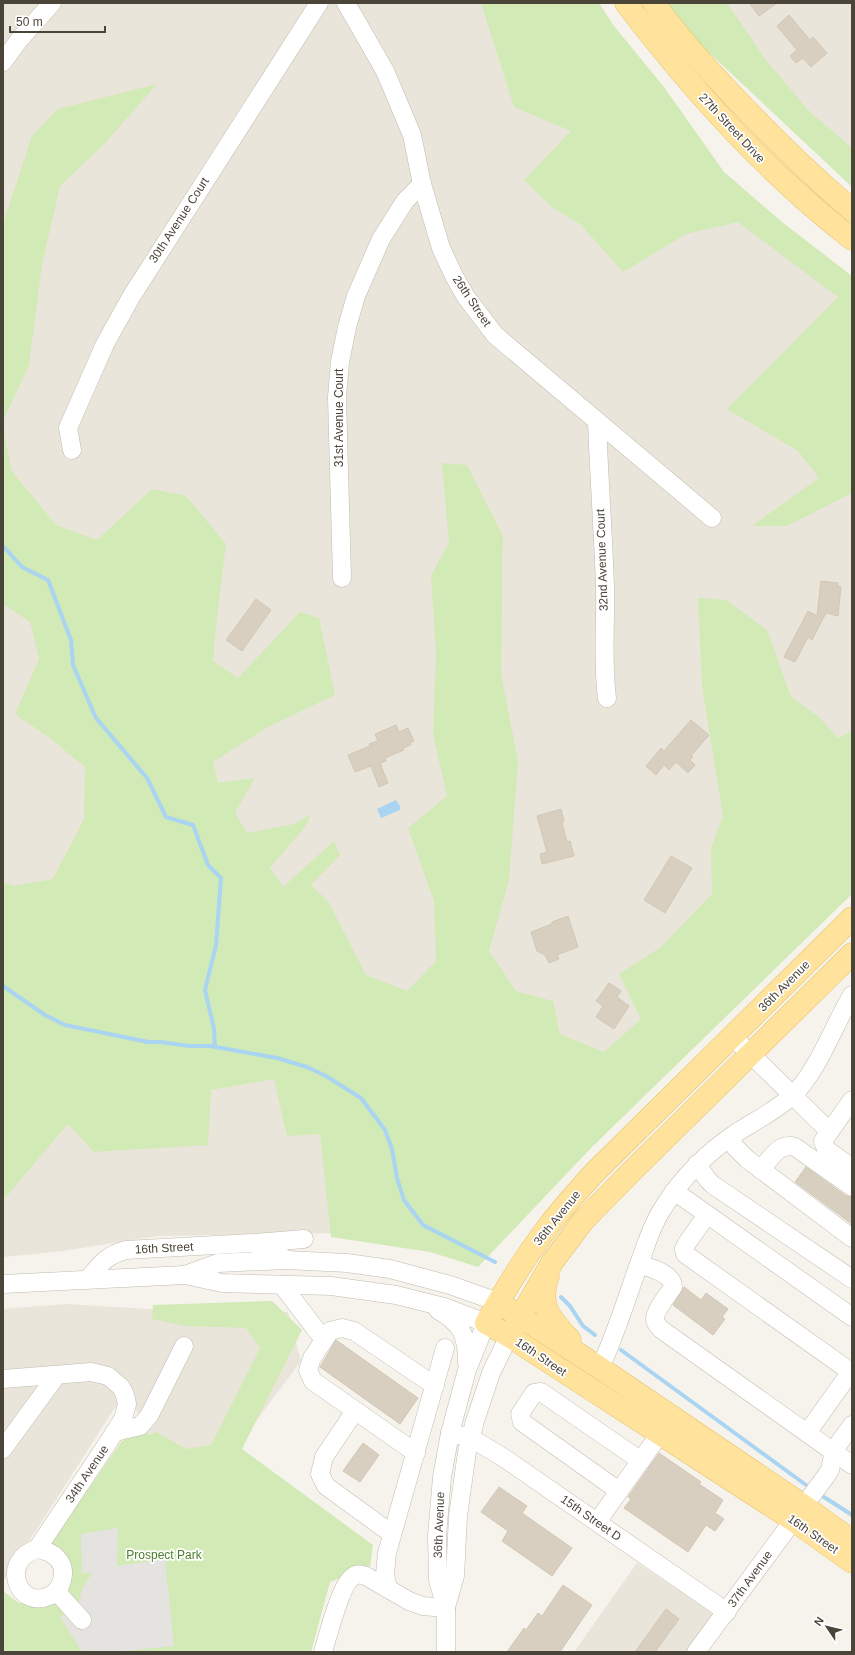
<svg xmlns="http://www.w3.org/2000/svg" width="855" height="1655" viewBox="0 0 855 1655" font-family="Arial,sans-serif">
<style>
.residential{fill:#eae5da}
.green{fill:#d2eab5}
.parking{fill:#e5e3e0}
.water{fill:#a9d4f2}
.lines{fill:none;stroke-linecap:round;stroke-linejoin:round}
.stream{stroke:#a9d4f2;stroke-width:4}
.building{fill:#d8cfc1;stroke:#d3c7b4}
.minor-casing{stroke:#c2bbae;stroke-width:19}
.major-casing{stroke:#e6c16a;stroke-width:23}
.minor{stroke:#fff;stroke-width:18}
.major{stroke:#ffe39c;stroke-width:22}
.labels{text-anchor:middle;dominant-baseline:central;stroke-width:3.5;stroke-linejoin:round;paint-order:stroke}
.street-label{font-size:12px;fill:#4b4439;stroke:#fff}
.park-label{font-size:12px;fill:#4a7f2a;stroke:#fff}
</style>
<rect width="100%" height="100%" fill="#f6f3ec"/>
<g class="residential">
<polygon points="3,3 575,3 744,202 852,277 852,883 600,1138 339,1233 157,1236 63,1251 3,1257"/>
<polygon points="693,3 852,3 852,174"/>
<polygon points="66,1304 183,1311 288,1312 301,1361 231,1455 187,1460 142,1431 135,1405 116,1406 3,1582 3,1309"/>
<polygon points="637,1563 714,1613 690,1652 574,1652"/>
</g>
<g class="green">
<polygon points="481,3 599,3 614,26 664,87 724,172 782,222 852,276 852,493 787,526 752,526 819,478 798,451 727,409 838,297 738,222 686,234 623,272 581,225 553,208 524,180 571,131 514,107"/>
<polygon points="667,3 727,3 766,60 809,111 852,148 852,187 685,30"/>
<polygon points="157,84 104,144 60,186 42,265 29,365 3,421 3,224 32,136 58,109"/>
<polygon points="3,425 11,470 56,525 97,540 152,489 186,496 226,544 217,617 213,661 238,678 300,612 319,618 335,695 266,728 213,762 218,783 255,778 235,813 247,833 294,824 311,814 305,827 270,868 283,887 334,841 340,855 311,885 328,901 366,975 407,991 436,961 434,901 408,828 447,796 433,734 436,652 431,576 449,542 442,463 467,465 503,536 501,674 518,761 509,880 489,951 516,991 553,1001 560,1034 604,1052 641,1019 619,974 661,947 712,894 711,848 723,816 702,686 698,598 726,600 767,630 791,697 819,717 838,738 852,731 852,894 592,1147 478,1267 430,1252 331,1237 320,1134 287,1136 274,1079 211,1090 208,1145 94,1152 68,1124 5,1198 3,1199 3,882 13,886 53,879 84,819 85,767 51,739 15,714 39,659 30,622 3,604"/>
<polygon points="272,1301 302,1330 242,1449 373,1545 370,1566 330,1582 311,1652 3,1652 3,1591 19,1603 38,1605 66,1558 51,1543 121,1442 140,1429 149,1435 156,1432 186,1449 211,1445 260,1348 246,1328 185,1326 152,1319 153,1305"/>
</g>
<polygon class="parking" points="118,1528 117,1566 165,1559 174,1646 115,1652 82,1652 60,1617 79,1602 82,1589 92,1573 82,1573 81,1534"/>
<polygon class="water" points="396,800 400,806 400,810 381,818 377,809"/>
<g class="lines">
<g class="stream">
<polyline points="3,546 22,567 48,580 71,640 73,665 96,718 147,778 166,817 193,825 208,865 221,878 216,945 205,990 214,1029 215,1047"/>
<polyline points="3,986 45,1015 65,1025 148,1042 160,1042 190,1046 210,1046 277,1058 307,1067 326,1076 361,1098 385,1130 392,1149 397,1178 404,1200 423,1225 495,1262"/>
<polyline points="561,1297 570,1306 583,1326 595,1335"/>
<polyline points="621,1350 806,1485"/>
<polyline points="824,1497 852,1515"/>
</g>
</g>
<g class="building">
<polygon points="749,3 777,3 759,16"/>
<polygon points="789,15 810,40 813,37 827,53 811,67 803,58 796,63 790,56 797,50 777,26"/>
<polygon points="821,581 838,583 838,586 841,587 838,616 826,613 812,640 808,637 795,662 784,657 808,611 817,616"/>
<polygon points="256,599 271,610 242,651 226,640"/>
<polygon points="691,720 709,735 691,756 693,757 690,760 695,765 688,773 676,762 669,770 664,765 656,775 646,766 661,748 664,751"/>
<polygon points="396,725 399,732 408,728 414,741 410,743 411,745 403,748 404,750 385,758 386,761 380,763 388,783 379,787 371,766 355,772 348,755 370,746 369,744 378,741 375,734"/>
<polygon points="561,809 564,821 562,822 567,842 570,841 574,856 542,864 540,854 547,852 537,816"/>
<polygon points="671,856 692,868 665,913 644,900"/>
<polygon points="568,916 578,947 557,955 559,959 549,963 545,955 537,951 531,932 552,924 552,922"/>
<polygon points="609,983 621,991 617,997 629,1006 614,1029 596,1017 603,1006 596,1001"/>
<polygon points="806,1167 846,1196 852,1197 852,1224 795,1182"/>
<polygon points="684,1287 701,1300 706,1293 728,1309 722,1317 725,1319 713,1335 673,1305"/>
<polygon points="336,1340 418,1398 400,1424 320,1367"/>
<polygon points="363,1443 379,1455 360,1482 343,1471"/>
<polygon points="659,1453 701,1482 699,1484 723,1500 715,1513 724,1519 715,1531 706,1525 688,1552 624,1508 631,1499 628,1497"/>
<polygon points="499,1487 527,1506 522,1513 572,1548 552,1576 502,1541 508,1531 481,1512"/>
<polygon points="563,1585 592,1605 560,1652 507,1652 524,1628 526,1630 538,1613 542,1616"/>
<polygon points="666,1609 679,1619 655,1652 635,1652"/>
</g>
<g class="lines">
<defs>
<g id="minor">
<polyline points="346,3 385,71 412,135 422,184 441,248 454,276 466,297 495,335 712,518"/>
<polyline points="3,62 19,40 52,3"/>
<path d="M597 421C599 476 603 531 605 586 606 623 602 661 607 698"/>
<polyline points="72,450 68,428 105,344 131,297 319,3"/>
<polyline points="342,578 337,397 340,362 347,327 356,296 381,239 405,201 422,184"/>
<polyline points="733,1037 829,1131"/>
<polyline points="852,1100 823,1141 826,1149 852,1168"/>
<polyline points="730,1139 735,1147 747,1159 852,1238"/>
<polyline points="697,1164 707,1179 713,1185 852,1279"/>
<path d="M761 1170C770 1159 779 1142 795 1147L852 1187"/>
<polyline points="674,1191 852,1317"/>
<polyline points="707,1215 687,1243 684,1249 685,1254 851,1372"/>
<polyline points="255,1243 304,1239"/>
<path d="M639 1264C650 1268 673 1273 673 1287 668 1294 655 1311 655 1319 655 1324 659 1327 662 1330L852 1465"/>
<polyline points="185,1275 218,1263 287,1260 347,1263 390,1269 450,1285 498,1302"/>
<path d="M88 1279C100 1265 106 1255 126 1250L252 1243 265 1248 287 1260"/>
<polyline points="3,1284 185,1275 222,1283 331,1286 396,1295 444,1307 486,1323 467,1370 450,1433 442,1477 437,1536 438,1580 446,1608 446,1652"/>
<polyline points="282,1285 324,1340"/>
<path d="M438 1310C462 1324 467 1335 467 1363"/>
<path d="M600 1368C616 1334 627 1297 640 1261 647 1243 652 1224 663 1208 682 1177 709 1151 739 1131 757 1120 776 1110 792 1096 817 1073 834 1025 852 995"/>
<path d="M3 1379 91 1372 108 1376 121 1387 125 1395 127 1404 123 1419 107 1444 37 1549C0 1560 17 1610 49 1596 56 1593 61 1586 62 1580 67 1562 53 1551 37 1549"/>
<polyline points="355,1411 324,1457 320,1474 326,1486 392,1534"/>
<polyline points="115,1432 140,1426 149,1416 184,1346"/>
<polyline points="450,1433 471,1438 504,1458 727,1612"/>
<polyline points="807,1433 852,1370"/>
<polyline points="3,1449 57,1375"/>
<polyline points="416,1453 313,1381 308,1370 312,1358 330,1331 342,1328 354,1331 435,1386"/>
<polyline points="619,1491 522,1422 520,1414 534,1393 541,1392 641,1461"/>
<polyline points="597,1522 659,1435"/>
<polyline points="388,1589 385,1574 387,1553 445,1348"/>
<polyline points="56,1591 82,1620"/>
<polyline points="446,1607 455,1576 458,1516 467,1452 475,1421 491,1373 509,1336"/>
<path d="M323 1652C328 1636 341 1582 354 1576 358 1573 362 1575 366 1576L409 1601 423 1606 446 1608"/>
<polyline points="696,1652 826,1476 830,1470 834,1450 852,1425"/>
</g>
<g id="major">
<path d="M626 3C692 90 766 172 852 239"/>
<path d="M654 3C679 38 707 69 737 100 774 139 812 176 852 210"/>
<path d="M852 918 594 1173C578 1191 562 1208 548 1227 525 1257 505 1290 486 1323L509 1336 793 1520 852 1562"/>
<path d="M548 1276C538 1307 550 1318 570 1340"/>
<polyline points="507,1308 600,1368 804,1506 852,1541"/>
<polyline points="509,1336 553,1261 583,1221 632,1171 852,954"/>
</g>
</defs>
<use href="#minor" class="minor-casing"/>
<use href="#major" class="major-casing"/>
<use href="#minor" class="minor"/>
<use href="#major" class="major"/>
</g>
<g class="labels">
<g class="street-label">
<text transform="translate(732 128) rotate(47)">27th Street Drive</text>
<text transform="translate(179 220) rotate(-57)">30th Avenue Court</text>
<text transform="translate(472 301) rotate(56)">26th Street</text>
<text transform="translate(339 418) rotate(-90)">31st Avenue Court</text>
<text transform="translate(602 560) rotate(-92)">32nd Avenue Court</text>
<text transform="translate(784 986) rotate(-45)">36th Avenue</text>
<text transform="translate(557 1218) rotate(-51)">36th Avenue</text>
<text transform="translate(164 1248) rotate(-3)">16th Street</text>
<text transform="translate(541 1357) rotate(34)">16th Street</text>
<text transform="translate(87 1474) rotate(-56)">34th Avenue</text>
<text transform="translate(591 1518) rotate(35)">15th Street D</text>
<text transform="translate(439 1525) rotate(-88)">36th Avenue</text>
<text transform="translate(813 1534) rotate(35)">16th Street</text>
<text transform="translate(750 1579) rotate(-54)">37th Avenue</text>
</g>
<g class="park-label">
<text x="164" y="1555">Prospect Park</text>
</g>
</g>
<rect width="855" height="1655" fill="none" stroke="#4b4439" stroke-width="8"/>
<g transform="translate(827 1627) rotate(305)" stroke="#ffffff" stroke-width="3" paint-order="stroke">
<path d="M0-3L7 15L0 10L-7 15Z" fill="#4b4439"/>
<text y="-6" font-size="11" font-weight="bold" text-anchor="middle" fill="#4b4439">N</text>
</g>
<path d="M10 26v6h95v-6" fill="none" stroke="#4b4439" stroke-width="2"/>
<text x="16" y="26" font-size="12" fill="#4b4439" stroke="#ffffff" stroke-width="3" paint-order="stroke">50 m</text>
</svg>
